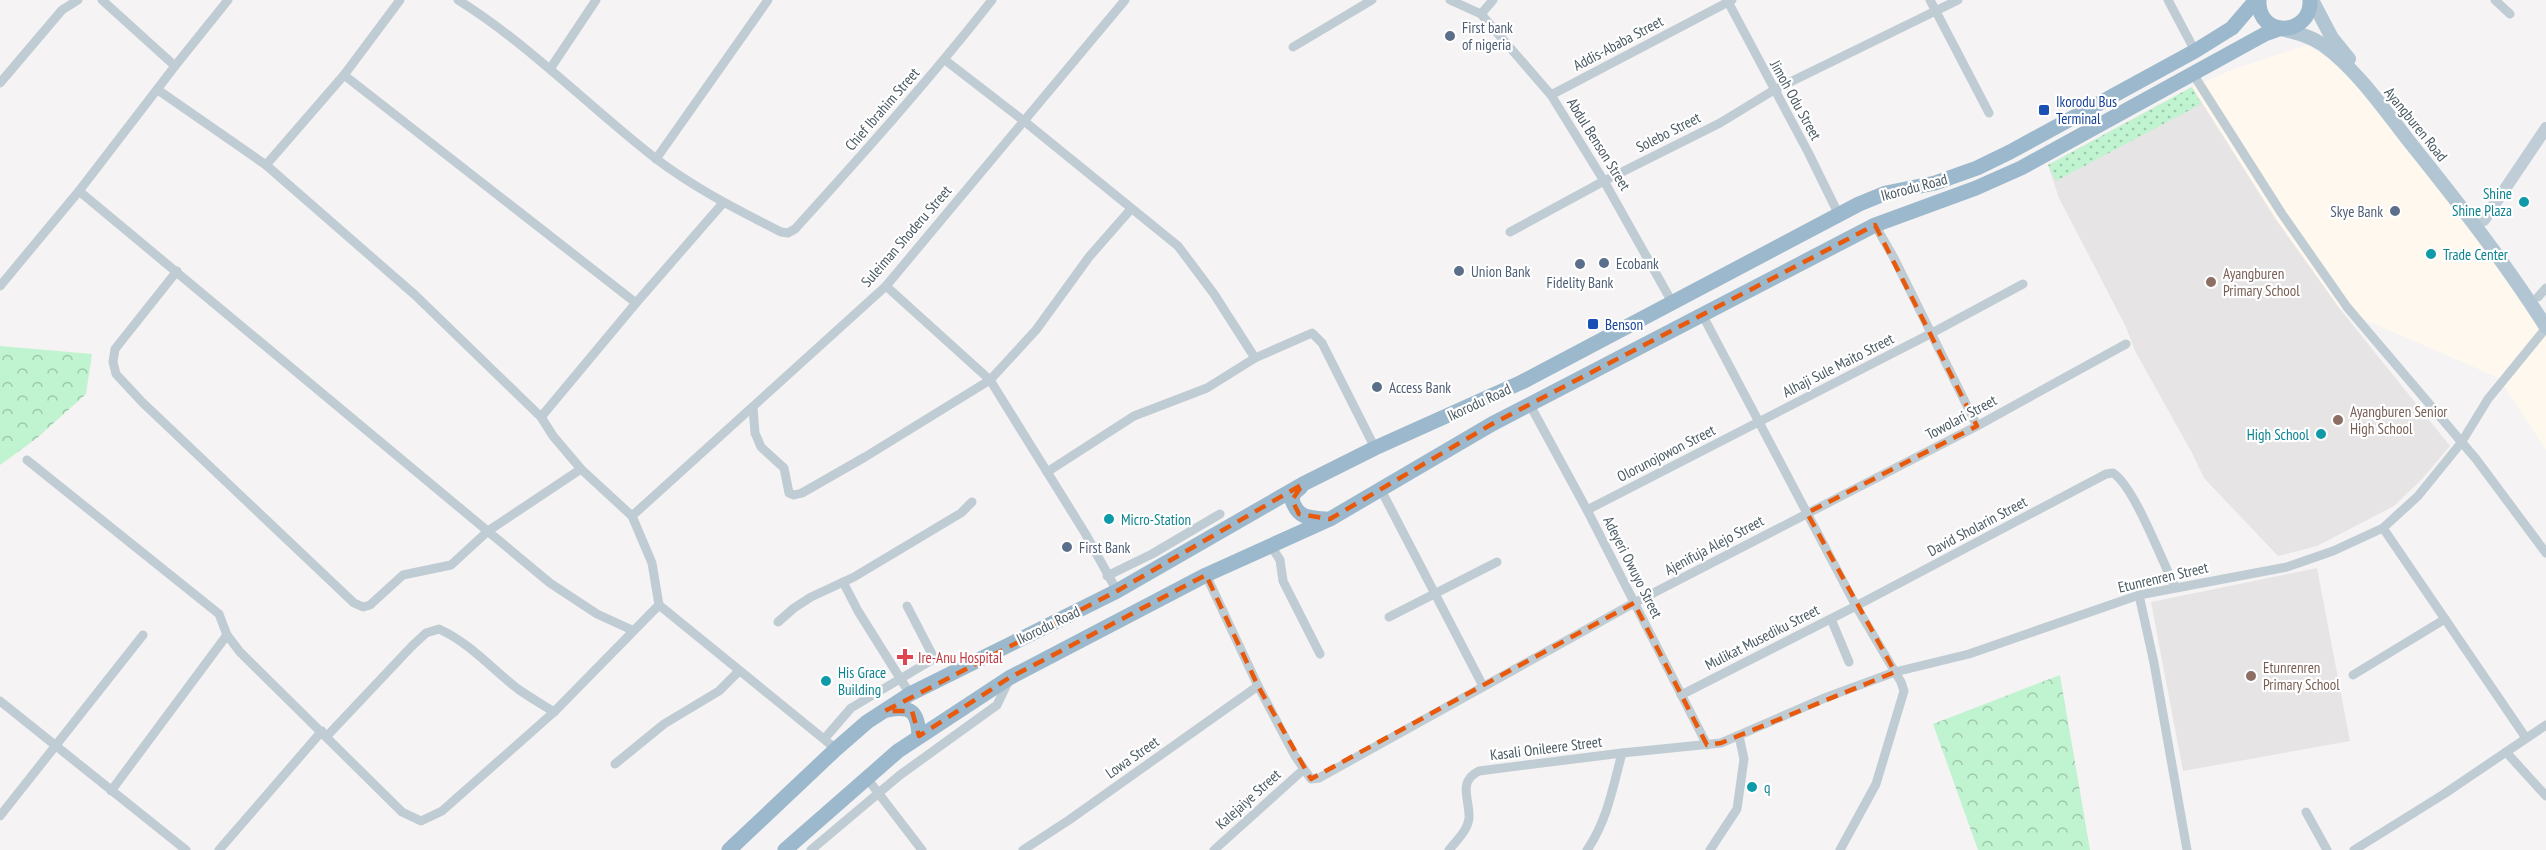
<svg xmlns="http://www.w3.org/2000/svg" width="2546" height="850" viewBox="0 0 2546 850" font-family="'PT Sans Narrow',sans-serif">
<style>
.commercial{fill:#fef8ee}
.education{fill:#e6e4e5}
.grass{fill:url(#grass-dots)}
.forest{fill:url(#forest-crowns)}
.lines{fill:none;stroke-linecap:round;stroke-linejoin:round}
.minor{stroke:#c0ccd3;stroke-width:9}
.secondary{stroke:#c0cdd7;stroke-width:12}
.primary{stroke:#b1c5d3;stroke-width:14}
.trunk{stroke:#9cb8cc;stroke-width:15}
.marked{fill:none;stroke:#e8590c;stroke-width:4.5;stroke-dasharray:12 8;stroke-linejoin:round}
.service-dot{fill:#5c6f8a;stroke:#fff;stroke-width:2}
.transit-dot{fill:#1a4fb4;stroke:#fff;stroke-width:2}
.culture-dot{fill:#0f9aa8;stroke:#fff;stroke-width:2}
.education-dot{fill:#8d6e63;stroke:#fff;stroke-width:2}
.health-dot{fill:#e0444e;stroke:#fff;stroke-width:2}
.labels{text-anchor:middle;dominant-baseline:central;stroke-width:4.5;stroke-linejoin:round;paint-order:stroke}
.service-label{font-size:15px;fill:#4e5e75;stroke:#fff;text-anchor:start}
.street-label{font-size:15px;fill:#495962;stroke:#fff}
.transit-label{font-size:15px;fill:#164399;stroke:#fff;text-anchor:start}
.culture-label{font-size:15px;fill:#0d838f;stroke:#fff;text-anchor:start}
.education-label{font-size:15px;fill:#785e54;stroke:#fff;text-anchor:start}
.health-label{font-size:15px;fill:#be3a42;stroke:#fff;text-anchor:start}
</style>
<defs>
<pattern id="grass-dots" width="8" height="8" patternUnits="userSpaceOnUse" patternTransform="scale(1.5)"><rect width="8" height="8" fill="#c0f3cf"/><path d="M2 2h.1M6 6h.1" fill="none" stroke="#9ec8ab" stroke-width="1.8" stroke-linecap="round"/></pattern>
<pattern id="forest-crowns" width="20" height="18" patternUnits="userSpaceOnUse" patternTransform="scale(1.5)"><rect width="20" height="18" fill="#c0f3cf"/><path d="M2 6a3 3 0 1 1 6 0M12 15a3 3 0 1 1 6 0" fill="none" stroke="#9ec8ab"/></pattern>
</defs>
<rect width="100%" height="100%" fill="#f5f3f3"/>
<polygon class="commercial" points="2307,45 2337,63 2382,114 2546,329 2546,450 2499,378 2340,309 2275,218 2192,87 2237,68"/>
<g class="education">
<polygon points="2192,87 2275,218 2340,309 2450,446 2422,479 2394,506 2317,546 2278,556 2204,478 2191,451 2135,351 2126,327 2059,198 2048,165"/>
<polygon points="2317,568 2350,741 2183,771 2151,602"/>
</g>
<polygon class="grass" points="2192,87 2201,104 2056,181 2048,165"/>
<g class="forest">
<polygon points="0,346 92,354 86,394 37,438 0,465"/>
<polygon points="2060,675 2090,850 1978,850 1933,724"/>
</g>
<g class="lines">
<g class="minor">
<polyline points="102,0 175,66"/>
<path d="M458 0C530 45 588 106 655 158 694 188 738 210 781 232L788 233 795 229C863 154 930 79 992 0"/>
<polyline points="1450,0 1481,14 1551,95 1604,181 1672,302"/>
<polyline points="1727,0 1808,152 1839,215"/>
<polyline points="1930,0 1989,113"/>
<polyline points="2168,0 2195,51"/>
<polyline points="2495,0 2510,14"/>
<polyline points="1481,14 1493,0"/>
<polyline points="1293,47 1372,0"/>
<polyline points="945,60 1024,121 1178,246 1214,294 1255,358"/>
<polyline points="550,69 596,0"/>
<polyline points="2193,74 2282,214 2347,307 2476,459 2546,553"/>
<polyline points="344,75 636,303"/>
<polyline points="0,83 62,10 78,0"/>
<polyline points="158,90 266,165 415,295 541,417 553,436 581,469 632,516 652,563 659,605 836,749"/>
<polyline points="1551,95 1732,0"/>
<polyline points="656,159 768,0"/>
<polyline points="266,165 344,75 400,0"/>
<polyline points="79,191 550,583 597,614 632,630"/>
<polyline points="1875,225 1894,258 1977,426"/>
<polyline points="1510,232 1604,181 1720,123 1774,90 1958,0"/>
<polyline points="177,271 115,349 113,362 116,374 142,402 354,603 363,607 370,605 403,575 451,565 488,531 581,469"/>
<polyline points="0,286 79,191 175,66 228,0"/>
<polyline points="886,286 990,380 1085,533 1117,591"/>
<polyline points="2538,297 2546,288"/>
<polyline points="1703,316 1856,606 1901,682 1904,691 1876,784 1840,850"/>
<polyline points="1530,405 1587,510 1707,745"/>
<polyline points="753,407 755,433 761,447 784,468 789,493 794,495 802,493 865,457 990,380 1036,330 1089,257 1131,209"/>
<polyline points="541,417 636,303 723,203"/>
<polyline points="27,460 219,614 227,635 240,652 402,812 421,821 442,811 554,712 659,605"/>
<polyline points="1047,472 1134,416 1207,388 1255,358 1312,333 1322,343 1375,448"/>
<polyline points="1381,490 1483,686"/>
<polyline points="1587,510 1930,334 2023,284"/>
<polyline points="632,516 886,286 1125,0"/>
<polyline points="2383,528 2526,738"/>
<polyline points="1271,546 1280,560 1283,581 1320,654"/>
<polyline points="1206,575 1258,686 1295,756 1311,779 1319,778 1634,603 1977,426 2126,344"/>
<polyline points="1107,576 1152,554 1220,514"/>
<polyline points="843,582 858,611 910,694"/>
<polyline points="2139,595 2154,663 2187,850"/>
<polyline points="1389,617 1497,562"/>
<polyline points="1831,619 1849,662"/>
<polyline points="778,622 794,608 811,597 854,577 961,513 972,502"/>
<polyline points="2353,675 2445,619"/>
<path d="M1681 695 1856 606 2106 474 2113 473C2134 486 2162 561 2175 587"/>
<polyline points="0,701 186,850"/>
<path d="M327 736 412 646 426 633 439 629C470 643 492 669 518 689 529 697 542 704 554 712"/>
<polyline points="825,738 851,708 932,660 933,656 907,606"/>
<polyline points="2506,752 2546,796"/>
<polyline points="615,764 664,724 719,691 739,671"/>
<polyline points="866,777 922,850"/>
<polyline points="111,791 227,635"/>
<polyline points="2306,812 2327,850"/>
<polyline points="0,816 143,635"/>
<polyline points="219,850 322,731"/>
<polyline points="811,850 900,775 997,705 1009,680"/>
<polyline points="1023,850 1069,820 1258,686"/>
<polyline points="1214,850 1303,770"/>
<path d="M1449 850C1456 841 1468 830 1469 818 1470 799 1457 782 1479 771L1622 753 1721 743 1827 697 1895 672 1969 654 2139 595 2287 567 2333 551 2383 528 2418 496 2461 443 2488 399 2546 328"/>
<path d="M1587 850C1607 821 1613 787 1622 753"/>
<polyline points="1710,850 1737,809 1744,759 1739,736"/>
<polyline points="2354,850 2444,794 2546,725"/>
</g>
<polyline class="secondary" points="2484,220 2546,128"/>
<g class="primary">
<polyline points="2312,0 2332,38 2349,59"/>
<path d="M2281 29C2296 33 2311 36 2323 45 2357 70 2383 108 2408 140 2457 201 2504 261 2546 327"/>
</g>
<g class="trunk">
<path d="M2259 0C2257 39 2312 36 2310 0"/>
<path d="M1301 487 1294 493 1292 500C1298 518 1308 518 1326 519"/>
<path d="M888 710C912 705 918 713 919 736"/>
<polyline points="729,850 836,749 867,722 910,694 1117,591 1303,484 1375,448 1522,382 1859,204 1886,193 1935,183 1977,168 2010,152 2195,51 2232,28 2256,0"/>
<polyline points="785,850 898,751 1009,678 1206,575 1330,519 1492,424 1875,225 1976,188 2021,168 2265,34 2279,29"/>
</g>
</g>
<path class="marked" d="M1875 225 1977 426 1807 513 1895 672 1721 743 1707 745 1634 603 1311 779 1258 686 1206 575 1009 678 919 736 912 711H885L1117 591 1303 484 1292 500 1299 514 1330 519 1492 424Z"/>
<g class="service-dot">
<circle cx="1450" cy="36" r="6"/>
<circle cx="2395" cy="211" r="6"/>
<circle cx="1604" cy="263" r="6"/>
<circle cx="1580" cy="264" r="6"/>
<circle cx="1459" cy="271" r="6"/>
<circle cx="1377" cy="387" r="6"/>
<circle cx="1067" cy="547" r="6"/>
</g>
<g class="transit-dot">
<rect x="2038" y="104" width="12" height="12" rx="3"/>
<rect x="1587" y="318" width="12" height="12" rx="3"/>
</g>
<g class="culture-dot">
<circle cx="2524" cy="202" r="6"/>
<circle cx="2431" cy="254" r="6"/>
<circle cx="2321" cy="434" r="6"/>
<circle cx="1109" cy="519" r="6"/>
<circle cx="826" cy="681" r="6"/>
<circle cx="1752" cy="787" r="6"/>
</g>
<g class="education-dot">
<circle cx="2211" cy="282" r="6"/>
<circle cx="2338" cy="420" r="6"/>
<circle cx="2251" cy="676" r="6"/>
</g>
<path class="health-dot" d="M902 648h6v6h6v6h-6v6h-6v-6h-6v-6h6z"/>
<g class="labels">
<g class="service-label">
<text x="1462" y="27">First bank<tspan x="1462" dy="17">of nigeria</tspan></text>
<text x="2383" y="211" text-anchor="end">Skye Bank</text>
<text x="1616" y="263">Ecobank</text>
<text x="1471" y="271">Union Bank</text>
<text x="1580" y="282" text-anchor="middle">Fidelity Bank</text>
<text x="1389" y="387">Access Bank</text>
<text x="1079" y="547">First Bank</text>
</g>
<g class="street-label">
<text transform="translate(1618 43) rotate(-28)">Addis-Ababa Street</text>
<text transform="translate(1796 100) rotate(61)">Jimoh Odu Street</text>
<text transform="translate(882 109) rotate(-49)">Chief Ibrahim Street</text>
<text transform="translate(2416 124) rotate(51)">Ayangburen Road</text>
<text transform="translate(1668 132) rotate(-27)">Solebo Street</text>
<text transform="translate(1599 144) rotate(58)">Abdul Benson Street</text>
<text transform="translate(1914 187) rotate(-15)">Ikorodu Road</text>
<text transform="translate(906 236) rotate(-49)">Suleiman Shoderu Street</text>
<text transform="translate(1838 365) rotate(-27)">Alhaji Sule Maito Street</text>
<text transform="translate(1479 402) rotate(-25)">Ikorodu Road</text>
<text transform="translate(1961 417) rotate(-28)">Towolari Street</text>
<text transform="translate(1666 453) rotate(-27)">Olorunojowon Street</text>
<text transform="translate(1977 526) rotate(-28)">David Sholarin Street</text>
<text transform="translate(1714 545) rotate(-28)">Ajenifuja Alejo Street</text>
<text transform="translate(1633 567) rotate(63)">Adeyeri Owuyo Street</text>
<text transform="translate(2163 577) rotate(-13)">Etunrenren Street</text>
<text transform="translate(1048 625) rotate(-26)">Ikorodu Road</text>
<text transform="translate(1762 637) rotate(-27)">Mulikat Musediku Street</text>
<text transform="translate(1546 748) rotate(-7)">Kasali Onileere Street</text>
<text transform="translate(1132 757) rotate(-35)">Lowa Street</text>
<text transform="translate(1248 799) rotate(-42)">Kalejaiye Street</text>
</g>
<g class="transit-label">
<text x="2056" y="101">Ikorodu Bus<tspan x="2056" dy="17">Terminal</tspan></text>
<text x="1605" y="324">Benson</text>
</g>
<g class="culture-label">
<text x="2512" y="193" text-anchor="end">Shine<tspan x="2512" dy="17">Shine Plaza</tspan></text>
<text x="2443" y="254">Trade Center</text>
<text x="2309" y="434" text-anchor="end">High School</text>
<text x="1121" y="519">Micro-Station</text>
<text x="838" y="672">His Grace<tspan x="838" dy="17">Building</tspan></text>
<text x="1764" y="787">q</text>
</g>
<g class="education-label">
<text x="2223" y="273">Ayangburen<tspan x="2223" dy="17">Primary School</tspan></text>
<text x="2350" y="411">Ayangburen Senior<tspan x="2350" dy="17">High School</tspan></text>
<text x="2263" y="667">Etunrenren<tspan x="2263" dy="17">Primary School</tspan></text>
</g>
<g class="health-label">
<text x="918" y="657">Ire-Anu Hospital</text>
</g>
</g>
</svg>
